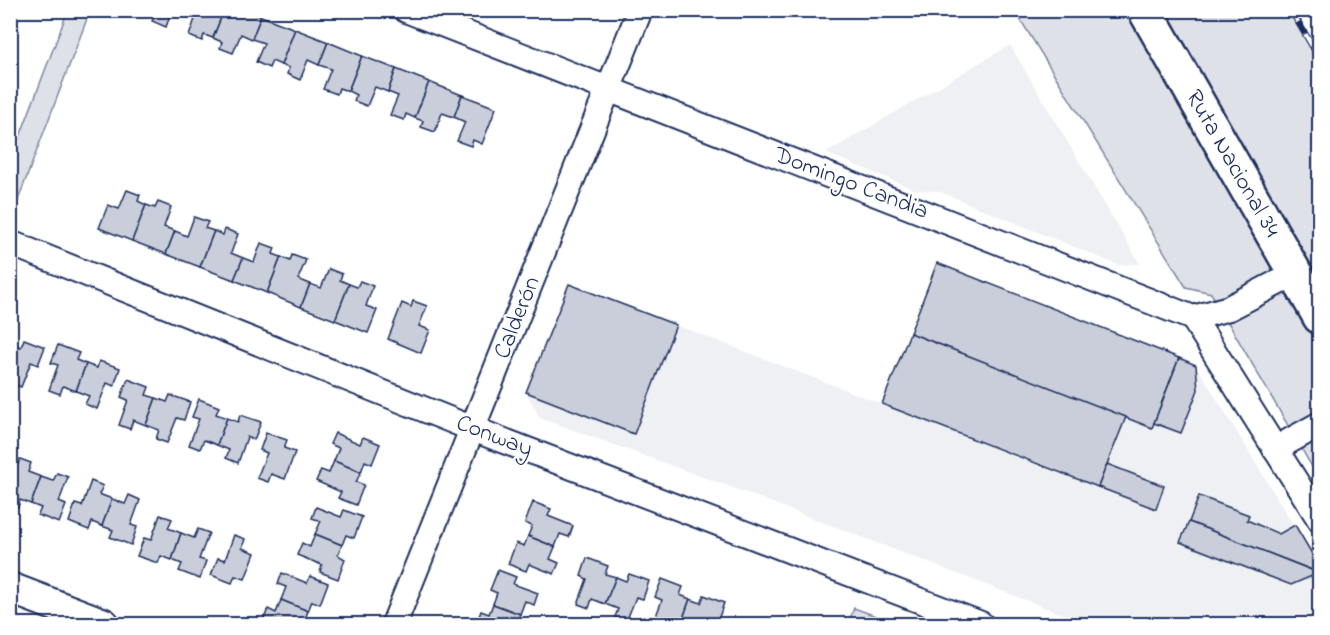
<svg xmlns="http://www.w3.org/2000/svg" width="1330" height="635" viewBox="0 0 1330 635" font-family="'Indie Flower',sans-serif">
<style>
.built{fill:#eff0f4}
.green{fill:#dee1e7;stroke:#7c88a2;stroke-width:1.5}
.building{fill:#caceda;stroke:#1b2f5e;stroke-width:1.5}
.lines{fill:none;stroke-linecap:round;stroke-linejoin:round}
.minor-casing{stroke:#1b2f5e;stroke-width:28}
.tertiary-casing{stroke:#1b2f5e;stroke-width:34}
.trunk-casing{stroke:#1b2f5e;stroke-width:38}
.minor{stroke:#fff;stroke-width:24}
.tertiary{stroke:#fff;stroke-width:30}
.trunk{stroke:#fff;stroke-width:33}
.rail-casing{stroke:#1b2f5e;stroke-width:7}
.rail{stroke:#fff;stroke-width:4.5;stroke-dasharray:14;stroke-linecap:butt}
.labels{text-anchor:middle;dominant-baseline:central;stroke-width:4.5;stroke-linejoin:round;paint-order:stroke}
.street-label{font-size:24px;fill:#1b2f5e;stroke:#fff}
</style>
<rect width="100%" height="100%" fill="#fff"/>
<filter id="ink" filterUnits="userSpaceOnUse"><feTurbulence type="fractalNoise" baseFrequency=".0167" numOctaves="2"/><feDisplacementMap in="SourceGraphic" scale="12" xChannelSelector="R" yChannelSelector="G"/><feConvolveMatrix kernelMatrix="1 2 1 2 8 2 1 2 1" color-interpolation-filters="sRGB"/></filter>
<g filter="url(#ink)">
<g class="built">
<polygon points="1010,45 1140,264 1118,265 938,191 916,190 826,153"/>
<polygon points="937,263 1196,365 1319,567 1319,624 1088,624 736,489 540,418 526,392 569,284 882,404"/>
</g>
<g class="green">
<polygon points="68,10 90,11 18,200 11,197 11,160"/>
<polygon points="1015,11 1291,11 1319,59 1319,479 1211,293 1186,287"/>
<polygon points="854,608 884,619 882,624 848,624"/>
</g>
<g class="building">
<polygon points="146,10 172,10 166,27 152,21 155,16 146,12"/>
<polygon points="186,10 224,10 213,38 204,35 202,41 189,36 196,16 185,12"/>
<polygon points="224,10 247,10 261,16 252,39 241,34 233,53 220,48 222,42 213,38"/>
<polygon points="261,16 295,29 281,65 272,61 269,68 256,62 264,43 252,39"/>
<polygon points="295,29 328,42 319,65 308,60 300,80 287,74 289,68 281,65"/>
<polygon points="328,42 362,56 348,91 339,88 337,94 323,89 331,69 319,65"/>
<polygon points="362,56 396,69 388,92 375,87 367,106 354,101 356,95 348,91"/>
<polygon points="396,69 429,82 415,118 406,114 404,120 390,115 398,96 388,92"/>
<polygon points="429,82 462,95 454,117 442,113 435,132 421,127 423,121 415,118"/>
<polygon points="462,95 496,108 482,144 473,140 471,146 457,141 465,122 454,117"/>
<polygon points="127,190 140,195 138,201 146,205 132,241 99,228 108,205 119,209"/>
<polygon points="158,202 171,207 164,227 175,231 166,254 132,241 146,205 155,208"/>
<polygon points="194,217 208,222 205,228 214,231 200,267 166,254 175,231 187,236"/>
<polygon points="225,229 238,234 231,253 243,258 234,280 200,267 214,231 223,235"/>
<polygon points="261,243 275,248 273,254 281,257 267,293 234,280 243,258 254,262"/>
<polygon points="292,255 306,260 298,279 310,284 301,307 267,293 281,257 290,261"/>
<polygon points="937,263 1179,358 1152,428 910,333"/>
<polygon points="329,269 342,274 340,280 349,284 335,320 301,307 310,284 321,288"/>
<polygon points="360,281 373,286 366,306 377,310 368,333 335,320 349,284 357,287"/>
<polygon points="569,284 676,325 634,434 526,392"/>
<polygon points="413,301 427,306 419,326 430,330 421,353 388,339 402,303 411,307"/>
<polygon points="910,333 1126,417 1098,487 882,404"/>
<polygon points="24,339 45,347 38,365 31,362 21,387 10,383 13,375 10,374 10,343 21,347"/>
<polygon points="58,345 79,353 76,360 86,364 76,391 63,386 60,394 49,390 58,365 51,363"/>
<polygon points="1179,358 1196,365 1198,390 1181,433 1154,423"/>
<polygon points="99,361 120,368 114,386 107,383 97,409 85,404 89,396 76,391 86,364 97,368"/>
<polygon points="128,379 149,387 146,395 156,398 146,425 133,420 130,429 119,425 128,400 121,397"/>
<polygon points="170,395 190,402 184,420 177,418 167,443 156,439 159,430 146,425 156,398 167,402"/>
<polygon points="199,399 219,407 216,414 227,418 217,445 204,440 200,449 189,445 199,419 192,417"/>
<polygon points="240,415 261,422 254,440 247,437 238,463 226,458 229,450 217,445 227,418 238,422"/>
<polygon points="266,433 287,440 284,448 295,452 285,479 271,474 268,482 257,478 267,453 260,450"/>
<polygon points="335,433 360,444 363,437 380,444 372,464 365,461 361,472 334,461 339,448 330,444"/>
<polygon points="20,459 31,463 28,472 41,477 31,504 20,500 18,507 10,505 10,484"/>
<polygon points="334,461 361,472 356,482 364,485 356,505 338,498 341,492 316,481 321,470 329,473"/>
<polygon points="1107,464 1164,486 1156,509 1098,487"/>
<polygon points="57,473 68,477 59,502 66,505 59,523 38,515 41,508 31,504 41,477 53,481"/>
<polygon points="91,481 103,486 99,494 112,499 102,526 92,522 89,530 69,522 75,504 82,506"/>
<polygon points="129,495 140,500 131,525 137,527 131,545 110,537 113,530 102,526 112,499 125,504"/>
<polygon points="1199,496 1249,515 1247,520 1279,534 1295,525 1320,567 1320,573 1189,522"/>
<polygon points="533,502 551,509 548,516 573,526 569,537 560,534 555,547 528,536 532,526 525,523"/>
<polygon points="316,507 341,517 344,510 362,517 354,538 346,535 342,545 315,534 321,521 312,518"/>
<polygon points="160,515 172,519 168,528 181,533 172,560 161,556 158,563 137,556 144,538 151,540"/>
<polygon points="1189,522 1319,573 1291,585 1180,542"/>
<polygon points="198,529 209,533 199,559 206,561 200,579 179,571 182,564 172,560 181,533 194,538"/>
<polygon points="315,534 342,545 338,555 345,559 338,579 320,572 322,565 297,555 302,543 310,547"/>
<polygon points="234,535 245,539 242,548 255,553 245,579 235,576 232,583 211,575 218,558 225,560"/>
<polygon points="528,536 555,547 550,559 559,563 554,574 529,564 526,571 508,564 516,543 524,546"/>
<polygon points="587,558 608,566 605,574 616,577 605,604 592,599 589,608 578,604 587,579 581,576"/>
<polygon points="498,570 516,577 513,584 538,593 534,605 525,601 520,614 493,604 497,593 490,590"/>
<polygon points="282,573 307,583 310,576 328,583 320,604 312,601 308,611 281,600 286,587 278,584"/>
<polygon points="629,574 649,581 643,599 636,597 626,622 615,617 618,609 605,604 616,577 626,581"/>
<polygon points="662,579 683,587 680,595 690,599 681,624 667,621 665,624 653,624 662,600 655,597"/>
<polygon points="704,595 724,603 718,620 711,618 708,624 681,624 690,599 701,603"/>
<polygon points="281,600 308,611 304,622 311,624 272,624 263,621 268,609 276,613"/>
<polygon points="493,604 520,614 516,624 476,624 481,611 489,614"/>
</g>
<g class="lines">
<defs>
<g id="minor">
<polyline points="406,10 1193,318 1229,308 1294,274"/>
<polyline points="10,243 473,429 981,624"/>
<polyline points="1193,318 1320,520"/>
<polyline points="1275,449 1320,424"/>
<polyline points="394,624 640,10"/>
</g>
<polyline id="tertiary" points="10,588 104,624"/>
<polyline id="trunk" points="1145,10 1320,317"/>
</defs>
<use href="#minor" class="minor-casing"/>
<use href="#tertiary" class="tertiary-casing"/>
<use href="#trunk" class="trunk-casing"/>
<use href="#minor" class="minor"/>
<use href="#tertiary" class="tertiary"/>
<use href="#trunk" class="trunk"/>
<defs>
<polyline id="rail" points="1291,10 1320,59"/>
</defs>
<use href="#rail" class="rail-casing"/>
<use href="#rail" class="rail"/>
</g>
</g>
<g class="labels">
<g class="street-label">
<text transform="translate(1232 164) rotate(60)">Ruta Nacional 34</text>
<text transform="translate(851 184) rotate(21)">Domingo Candia</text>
<text transform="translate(518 318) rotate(-68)">Calderón</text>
<text transform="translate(494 437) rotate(21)">Conway</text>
</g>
</g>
<rect width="1330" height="635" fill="none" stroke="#fff" stroke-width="36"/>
<rect x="18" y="18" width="1294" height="599" fill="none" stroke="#1b2f5e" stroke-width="2" filter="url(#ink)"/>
</svg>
